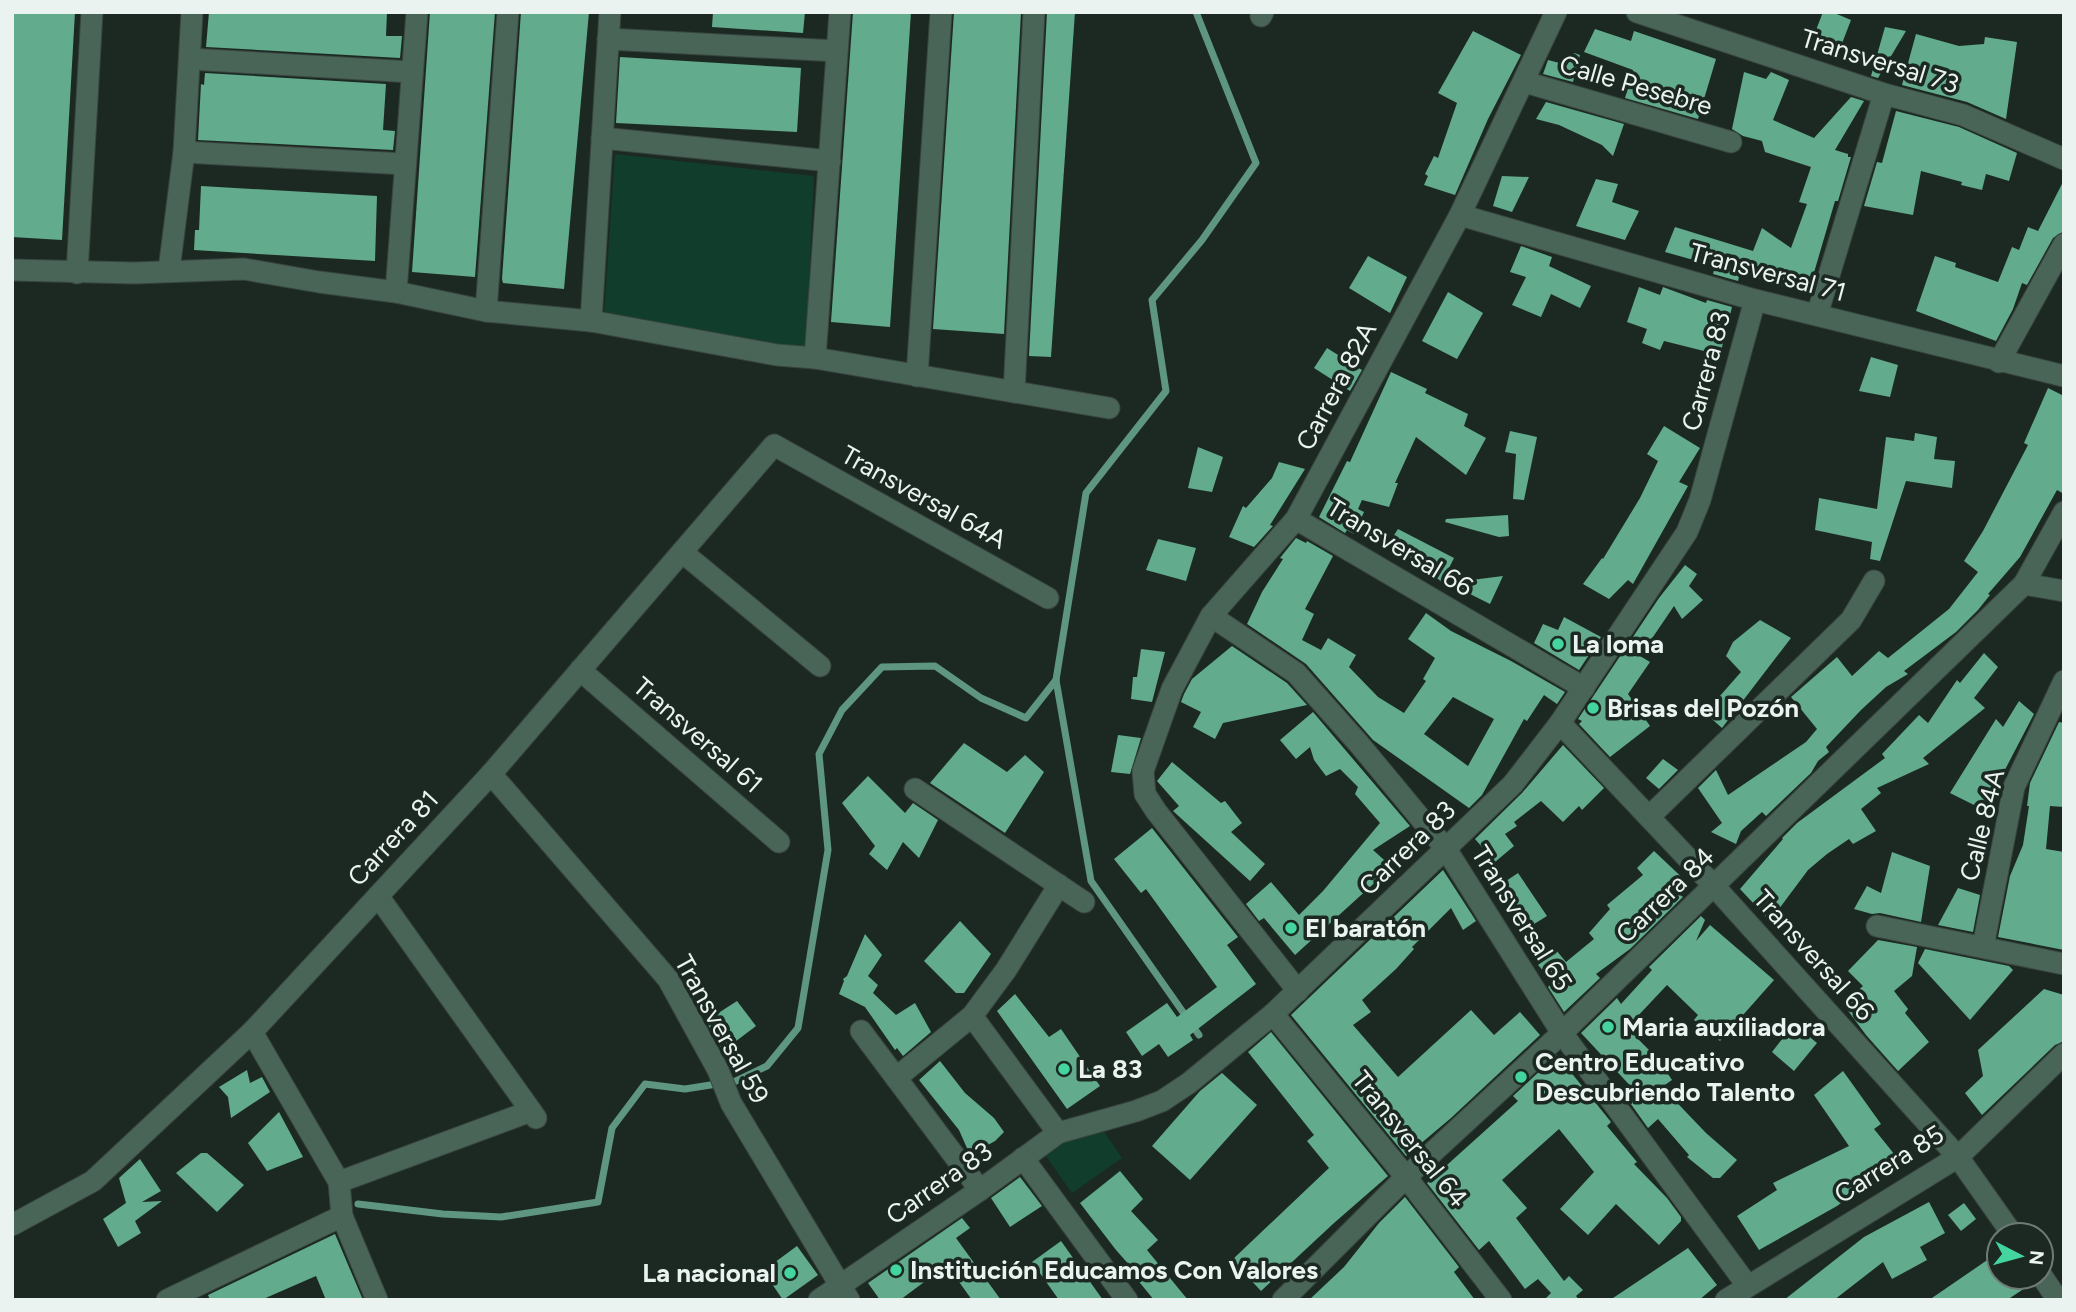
<svg xmlns="http://www.w3.org/2000/svg" width="2076" height="1312" viewBox="0 0 2076 1312" font-family="Figtree,sans-serif">
<style>
.green{fill:#113d2c}
.lines{fill:none;stroke-linecap:round;stroke-linejoin:round}
.stream{stroke:#5e9681;stroke-width:7}
.building{fill:#62ab8c;fill-rule:evenodd}
.minor-casing{stroke:#394540;stroke-width:23}
.minor{stroke:#496558;stroke-width:21}
.poi-dot{fill:#43d4a0;stroke:#1c2923;stroke-width:2.5}
.labels{text-anchor:middle;dominant-baseline:central;stroke-width:7;stroke-linejoin:round;paint-order:stroke}
.street-label{font-size:26px;fill:#eaf3ef;stroke:#1c2923}
.poi-label{font-size:26px;font-weight:bold;fill:#eaf3ef;stroke:#1c2923;text-anchor:start}
</style>
<rect width="100%" height="100%" fill="#1c2923"/>
<g class="green">
<polygon points="615,154 814,176 806,350 604,315"/>
<polygon points="1096,1120 1122,1158 1072,1193 1045,1155"/>
</g>
<g class="lines">
<g class="stream">
<polyline points="1196,12 1256,163 1202,240 1152,300 1166,391 1086,493 1056,680 1091,881 1199,1035"/>
<polyline points="358,1204 443,1214 501,1217 598,1202 612,1128 645,1084 685,1089 736,1081 767,1066 798,1028 828,850 819,754 842,710 882,667 935,666 981,698 1026,718 1056,680"/>
</g>
</g>
<g class="building">
<polygon points="12,12 75,12 62,240 12,237"/>
<polygon points="209,12 387,12 386,36 402,36 400,58 206,47"/>
<polygon points="430,12 495,12 475,277 412,272"/>
<polygon points="521,12 589,12 564,289 503,283 502,279"/>
<polygon points="713,12 805,12 803,33 712,27"/>
<polygon points="853,12 911,12 890,327 831,322"/>
<polygon points="954,12 1021,12 1004,334 933,329"/>
<polygon points="1047,12 1075,12 1051,357 1029,356"/>
<polygon points="1823,12 1832,12 1851,20 1836,59 1809,48"/>
<polygon points="1885,27 1906,31 1878,78 1871,76"/>
<polygon points="1595,29 1631,41 1634,31 1716,59 1698,119 1625,98 1633,70 1584,52"/>
<polygon points="1473,31 1521,55 1488,119 1455,195 1424,185 1428,176 1425,174 1434,156 1438,158 1457,103 1438,93"/>
<polygon points="1916,34 1959,46 1984,44 1985,37 2017,42 2006,119 1967,102 1902,85"/>
<polygon points="1574,53 1580,55 1573,82 1543,74 1548,60 1567,65"/>
<polygon points="620,57 801,68 797,132 616,123"/>
<polygon points="1744,72 1766,79 1771,72 1789,80 1773,120 1814,138 1851,97 1864,101 1835,150 1848,154 1848,157 1851,157 1838,201 1835,201 1808,293 1740,273 1738,281 1713,274 1715,266 1665,252 1675,227 1753,251 1762,228 1791,248 1807,204 1799,202 1811,167 1765,152 1762,141 1743,136 1732,129"/>
<polygon points="205,73 386,84 383,130 395,131 393,150 198,140 201,84 204,85"/>
<polygon points="1546,102 1624,124 1613,156 1602,145 1559,125 1536,119"/>
<polygon points="1896,111 1959,127 2017,153 2009,181 1986,174 1982,190 1961,185 1962,182 1921,171 1913,215 1864,206 1877,162 1882,163"/>
<polygon points="1502,176 1529,177 1512,212 1493,206"/>
<polygon points="1596,179 1618,184 1612,202 1639,211 1625,240 1576,226"/>
<polygon points="2064,180 2064,231 2053,238 2027,285 2022,283 2013,309 1996,341 1916,311 1935,256 1956,263 1955,267 1998,282 2012,247 2019,250 2028,227 2038,231"/>
<polygon points="201,186 377,196 375,261 194,250 195,230 199,230"/>
<polygon points="1521,246 1552,257 1549,266 1591,286 1580,308 1551,294 1541,317 1512,305 1526,277 1510,272"/>
<polygon points="1368,256 1407,277 1390,313 1349,288"/>
<polygon points="1639,287 1660,295 1663,287 1706,303 1707,300 1732,307 1720,355 1664,341 1660,350 1642,343 1647,329 1627,322"/>
<polygon points="1448,292 1483,313 1457,359 1422,341"/>
<polygon points="1327,348 1362,370 1350,391 1314,368"/>
<polygon points="1871,357 1898,365 1890,397 1859,391"/>
<polygon points="1391,372 1427,389 1425,393 1468,414 1464,426 1486,438 1466,475 1416,437 1395,483 1398,483 1389,507 1362,500 1358,509 1364,512 1354,534 1347,530 1345,533 1319,517 1347,461 1350,462"/>
<polygon points="2048,388 2064,396 2064,494 2057,490 2020,557 1988,594 1990,595 1978,610 1956,632 1904,671 1908,674 1886,687 1861,710 1826,747 1829,752 1818,761 1811,773 1766,816 1762,812 1741,831 1736,844 1711,832 1722,823 1698,788 1716,770 1728,795 1806,742 1817,729 1791,697 1837,657 1852,676 1879,651 1888,658 1949,609 1978,572 1964,561 1983,531 2028,445 2024,443"/>
<polygon points="1664,426 1700,448 1679,482 1688,486 1633,584 1628,580 1609,599 1583,584 1602,558 1603,559 1640,498 1658,461 1647,454"/>
<polygon points="1510,431 1537,437 1524,500 1513,499 1516,454 1505,452"/>
<polygon points="1915,433 1937,437 1934,459 1955,461 1952,488 1906,481 1880,561 1870,559 1872,542 1815,530 1819,498 1877,509 1886,437 1914,441"/>
<polygon points="1198,447 1223,457 1212,492 1188,488"/>
<polygon points="1279,462 1305,469 1270,525 1273,526 1254,547 1229,537 1243,506 1246,508 1272,478"/>
<polygon points="1508,515 1509,536 1499,537 1445,522 1446,519"/>
<polygon points="1398,529 1454,558 1442,582 1389,543"/>
<path d="M1296 538 1306 543 1307 541 1333 556 1305 609 1314 614 1302 640 1321 650 1328 638 1356 655 1349 667 1378 697 1404 713 1426 681 1423 679 1435 658 1408 639 1426 613 1451 631 1511 661 1565 692 1557 704 1544 695 1527 721 1524 719 1482 795 1469 808 1373 740 1306 664 1247 624 1262 592 1283 559 1280 558ZM1453 697 1494 719 1468 766 1424 734Z"/>
<polygon points="1158,539 1196,548 1186,581 1146,570"/>
<polygon points="1685,565 1697,574 1689,586 1703,600 1682,619 1674,606 1640,656 1650,662 1628,694 1650,726 1610,757 1579,724 1582,721 1578,719 1659,598"/>
<polygon points="1503,576 1490,604 1448,583"/>
<polygon points="1564,617 1601,637 1579,670 1534,643 1543,624 1558,630"/>
<polygon points="1760,620 1791,638 1722,728 1705,713 1741,672 1726,656 1733,642"/>
<polygon points="1232,646 1287,683 1307,705 1223,723 1215,739 1193,727 1201,712 1181,702 1184,694 1192,679"/>
<polygon points="1141,649 1165,652 1152,702 1131,699 1133,677 1137,677"/>
<polygon points="1984,653 1998,667 1974,698 1985,708 1923,758 1929,764 1877,788 1881,793 1861,809 1876,831 1853,844 1849,839 1827,854 1808,870 1770,921 1740,889 1783,839 1782,838 1797,823 1885,758 1882,754 1919,715 1928,723 1957,680 1960,683"/>
<polygon points="2019,701 2034,714 1984,810 1950,793 1996,719 2003,727"/>
<polygon points="1313,712 1410,826 1373,850 1392,867 1295,955 1264,918 1259,921 1246,904 1271,882 1299,915 1323,891 1380,823 1355,794 1358,787 1340,769 1326,776 1314,760 1310,747 1296,759 1280,740"/>
<polygon points="2059,722 2064,723 2064,807 2050,806 2046,849 2064,852 2064,950 1998,937 2010,876 2023,845 2029,806 2027,806 2030,783"/>
<polygon points="1118,735 1141,738 1130,774 1111,772"/>
<polygon points="964,743 1007,772 1025,755 1044,772 1005,833 930,783"/>
<polygon points="1563,745 1604,788 1582,810 1579,806 1563,822 1541,801 1514,822 1517,826 1505,834 1514,846 1495,862 1475,839 1522,793"/>
<polygon points="1663,759 1678,770 1659,789 1646,778"/>
<polygon points="1172,762 1221,803 1225,801 1242,823 1231,832 1265,864 1250,881 1173,811 1179,806 1157,781"/>
<polygon points="868,776 905,813 913,803 938,820 919,858 903,842 887,870 869,854 875,846 842,803"/>
<polygon points="1152,828 1238,937 1227,945 1256,984 1190,1035 1193,1040 1168,1057 1159,1044 1142,1056 1126,1032 1167,1003 1177,1017 1217,987 1146,889 1141,893 1114,859"/>
<polygon points="1654,851 1689,884 1679,894 1683,897 1630,949 1596,974 1600,978 1564,1012 1548,987 1553,982 1538,965 1556,950 1566,962 1594,939 1589,933 1610,909 1607,905 1643,875 1637,868"/>
<polygon points="1892,852 1930,866 1921,922 1880,913 1872,914 1854,909 1867,886 1881,893"/>
<polygon points="1443,870 1476,921 1463,930 1451,908 1412,947 1414,949 1396,969 1362,1000 1371,1012 1353,1025 1398,1077 1471,1010 1494,1035 1520,1012 1540,1035 1451,1118 1406,1156 1291,1015"/>
<polygon points="1518,873 1547,916 1526,929 1500,885"/>
<polygon points="1958,888 1980,895 1973,932 1938,925"/>
<polygon points="1701,916 1705,920 1696,941 1710,925 1774,980 1720,1041 1694,1020 1698,1015 1667,985 1635,1019 1638,1023 1629,1030 1658,1059 1672,1080 1662,1087 1706,1133 1737,1160 1720,1178 1713,1178 1687,1157 1689,1155 1658,1119 1648,1128 1628,1100 1637,1093 1581,1033 1617,998 1621,1004 1652,970 1649,967"/>
<polygon points="960,921 991,954 964,993 956,993 924,961"/>
<polygon points="865,934 882,955 868,976 878,985 873,993 896,1015 915,1003 931,1032 903,1056 897,1048 895,1050 865,1007 839,994 844,981 843,979 847,976"/>
<polygon points="1878,940 1917,947 1912,976 1894,991 1908,1009 1905,1013 1929,1042 1898,1071 1866,1035 1843,1004 1863,986 1848,971"/>
<polygon points="1925,949 2009,966 2013,970 1970,1020 1918,963"/>
<polygon points="2044,989 2064,995 2064,1041 2055,1045 1982,1115 1965,1093 1983,1076 1978,1050"/>
<polygon points="1015,994 1049,1037 1061,1029 1100,1086 1067,1109 997,1011"/>
<polygon points="737,1001 756,1026 723,1051 706,1021"/>
<polygon points="1794,1024 1817,1043 1794,1071 1772,1052"/>
<polygon points="1271,1032 1388,1176 1334,1223 1261,1291 1232,1260 1329,1168 1307,1141 1314,1135 1248,1052"/>
<polygon points="1557,1055 1611,1122 1607,1126 1637,1162 1634,1164 1667,1198 1681,1217 1681,1221 1659,1245 1616,1204 1588,1235 1560,1209 1594,1172 1559,1129 1502,1180 1527,1208 1516,1218 1564,1281 1569,1276 1583,1290 1576,1296 1579,1300 1544,1300 1551,1293 1538,1279 1525,1289 1489,1241 1479,1250 1427,1183 1518,1101 1513,1096"/>
<polygon points="940,1061 965,1093 994,1118 1004,1132 995,1141 970,1155 959,1130 919,1080"/>
<polygon points="247,1070 250,1083 262,1077 270,1092 231,1118 228,1097 219,1087"/>
<polygon points="1843,1071 1881,1124 1874,1129 1899,1160 1837,1206 1759,1250 1737,1216 1777,1190 1773,1183 1849,1146 1814,1095"/>
<polygon points="1222,1073 1257,1105 1190,1180 1152,1146 1200,1091"/>
<polygon points="279,1112 303,1157 267,1171 248,1143"/>
<polygon points="201,1153 207,1153 244,1185 217,1212 176,1173"/>
<polygon points="140,1159 161,1191 142,1202 162,1201 135,1221 141,1233 118,1247 103,1219 126,1203 119,1178"/>
<polygon points="1120,1171 1143,1199 1131,1211 1158,1240 1147,1250 1188,1300 1154,1300 1136,1278 1139,1276 1116,1250 1080,1203"/>
<polygon points="1020,1177 1042,1206 1010,1227 991,1198"/>
<polygon points="1405,1197 1459,1267 1454,1272 1475,1300 1309,1300 1344,1267 1379,1223"/>
<polygon points="1929,1202 1945,1233 1920,1247 1927,1260 1892,1279 1883,1262 1834,1300 1784,1300 1864,1237"/>
<polygon points="1964,1203 1976,1219 1961,1231 1948,1215"/>
<polygon points="962,1218 970,1228 956,1238 1001,1300 972,1300 947,1265 900,1300 880,1300 868,1283"/>
<polygon points="335,1234 363,1300 326,1300 316,1276 261,1300 210,1300 208,1295"/>
<polygon points="1061,1241 1103,1300 1059,1300 1032,1262"/>
<polygon points="797,1246 818,1275 783,1300 763,1271"/>
<polygon points="1688,1248 1717,1285 1699,1300 1610,1300"/>
<polygon points="1999,1252 1999,1277 2028,1277 2031,1284 2007,1300 1929,1300"/>
</g>
<g class="lines">
<defs>
<g id="minor">
<polyline points="1637,12 1884,94 1963,115 2064,159"/>
<polyline points="1261,16 1263,12"/>
<polyline points="608,39 837,51"/>
<polyline points="190,59 412,72"/>
<polyline points="1525,82 1731,142"/>
<polyline points="602,138 830,161"/>
<polyline points="184,152 405,164"/>
<polyline points="1460,215 1755,300 2064,376"/>
<polyline points="12,270 134,273 244,269 319,282 396,292 486,311 591,321 777,355 815,358 1109,408"/>
<polyline points="169,270 184,152 192,12"/>
<polyline points="77,273 92,12"/>
<polyline points="396,292 417,12"/>
<polyline points="486,311 508,12"/>
<polyline points="1817,315 1884,94"/>
<polyline points="591,321 610,12"/>
<polyline points="815,358 840,12"/>
<polyline points="1999,362 2064,244"/>
<polyline points="917,376 941,12"/>
<polyline points="1014,392 1034,12"/>
<polyline points="1296,519 1584,688"/>
<polyline points="682,552 820,666"/>
<polyline points="2024,584 2064,591"/>
<polyline points="1211,616 1296,673 1359,744 1446,849 1562,1033 1747,1285"/>
<polyline points="580,670 779,842"/>
<polyline points="1560,723 1714,886 1958,1157 2013,1235"/>
<polyline points="491,774 668,979 718,1070 731,1103 849,1300"/>
<polyline points="915,789 1084,902"/>
<polyline points="1649,817 1851,620 1874,581"/>
<polyline points="378,896 536,1118"/>
<polyline points="1877,926 2064,964"/>
<polyline points="1983,947 2014,787 2064,681"/>
<polyline points="1298,991 1156,811 1145,794 1143,771 1172,689 1211,616 1296,519 1460,215 1556,12"/>
<polyline points="1273,1014 1406,1177 1501,1300"/>
<polyline points="972,1016 1058,1133"/>
<polyline points="861,1031 980,1190"/>
<polyline points="252,1032 339,1182 342,1216 377,1300"/>
<polyline points="896,1078 972,1016 1006,970 1059,885"/>
<polyline points="1023,1158 1127,1300"/>
<polyline points="339,1182 531,1111"/>
<polyline points="12,1225 93,1181 252,1032 491,774 774,445 1048,598"/>
<polyline points="2041,1275 2058,1300"/>
<polyline points="167,1300 342,1216"/>
<polyline points="819,1300 980,1190 1058,1133 1136,1111 1162,1101 1189,1083 1273,1014 1513,784 1560,723 1687,532 1700,500 1755,300"/>
<polyline points="1283,1300 1406,1177 1562,1033 2024,584 2064,512"/>
<polyline points="1726,1300 1958,1157 2064,1054"/>
</g>
</defs>
<use href="#minor" class="minor-casing"/>
<use href="#minor" class="minor"/>
</g>
<g class="poi-dot">
<circle cx="1558" cy="644" r="7"/>
<circle cx="1593" cy="708" r="7"/>
<circle cx="1291" cy="928" r="7"/>
<circle cx="1608" cy="1027" r="7"/>
<circle cx="1064" cy="1069" r="7"/>
<circle cx="1521" cy="1077" r="7"/>
<circle cx="896" cy="1270" r="7"/>
<circle cx="790" cy="1273" r="7"/>
</g>
<g class="labels">
<g class="street-label">
<text transform="translate(1880 61) rotate(17)">Transversal 73</text>
<text transform="translate(1636 85) rotate(16)">Calle Pesebre</text>
<text transform="translate(1768 272) rotate(15)">Transversal 71</text>
<text transform="translate(1706 371) rotate(-75)">Carrera 83</text>
<text transform="translate(1336 386) rotate(-62)">Carrera 82A</text>
<text transform="translate(924 497) rotate(29)">Transversal 64A</text>
<text transform="translate(1400 547) rotate(31)">Transversal 66</text>
<text transform="translate(698 735) rotate(41)">Transversal 61</text>
<text transform="translate(1982 825) rotate(-76)">Calle 84A</text>
<text transform="translate(393 838) rotate(-47)">Carrera 81</text>
<text transform="translate(1407 848) rotate(-44)">Carrera 83</text>
<text transform="translate(1665 895) rotate(-44)">Carrera 84</text>
<text transform="translate(1522 918) rotate(58)">Transversal 65</text>
<text transform="translate(1814 955) rotate(48)">Transversal 66</text>
<text transform="translate(722 1029) rotate(61)">Transversal 59</text>
<text transform="translate(1410 1139) rotate(51)">Transversal 64</text>
<text transform="translate(1889 1164) rotate(-32)">Carrera 85</text>
<text transform="translate(939 1183) rotate(-35)">Carrera 83</text>
</g>
<g class="poi-label">
<text x="1572" y="644">La loma</text>
<text x="1607" y="708">Brisas del Pozón</text>
<text x="1305" y="928">El baratón</text>
<text x="1622" y="1027">Maria auxiliadora</text>
<text x="1535" y="1062">Centro Educativo<tspan x="1535" dy="30">Descubriendo Talento</tspan></text>
<text x="1078" y="1069">La 83</text>
<text x="910" y="1270">Institución Educamos Con Valores</text>
<text x="776" y="1273" text-anchor="end">La nacional</text>
</g>
</g>
<rect width="2076" height="1312" fill="none" stroke="#eaf3ef" stroke-width="28"/>
<g transform="translate(2020 1256) rotate(96)"><circle r="33" fill="#1c2923" stroke="#6e7a75" stroke-width="2"/>
<path d="M0-5L12 26L0 18L-12 26Z" fill="#43d4a0"/>
<text y="-10" font-size="19" font-weight="bold" text-anchor="middle" fill="#eaf3ef">N</text>
</g>
</svg>
